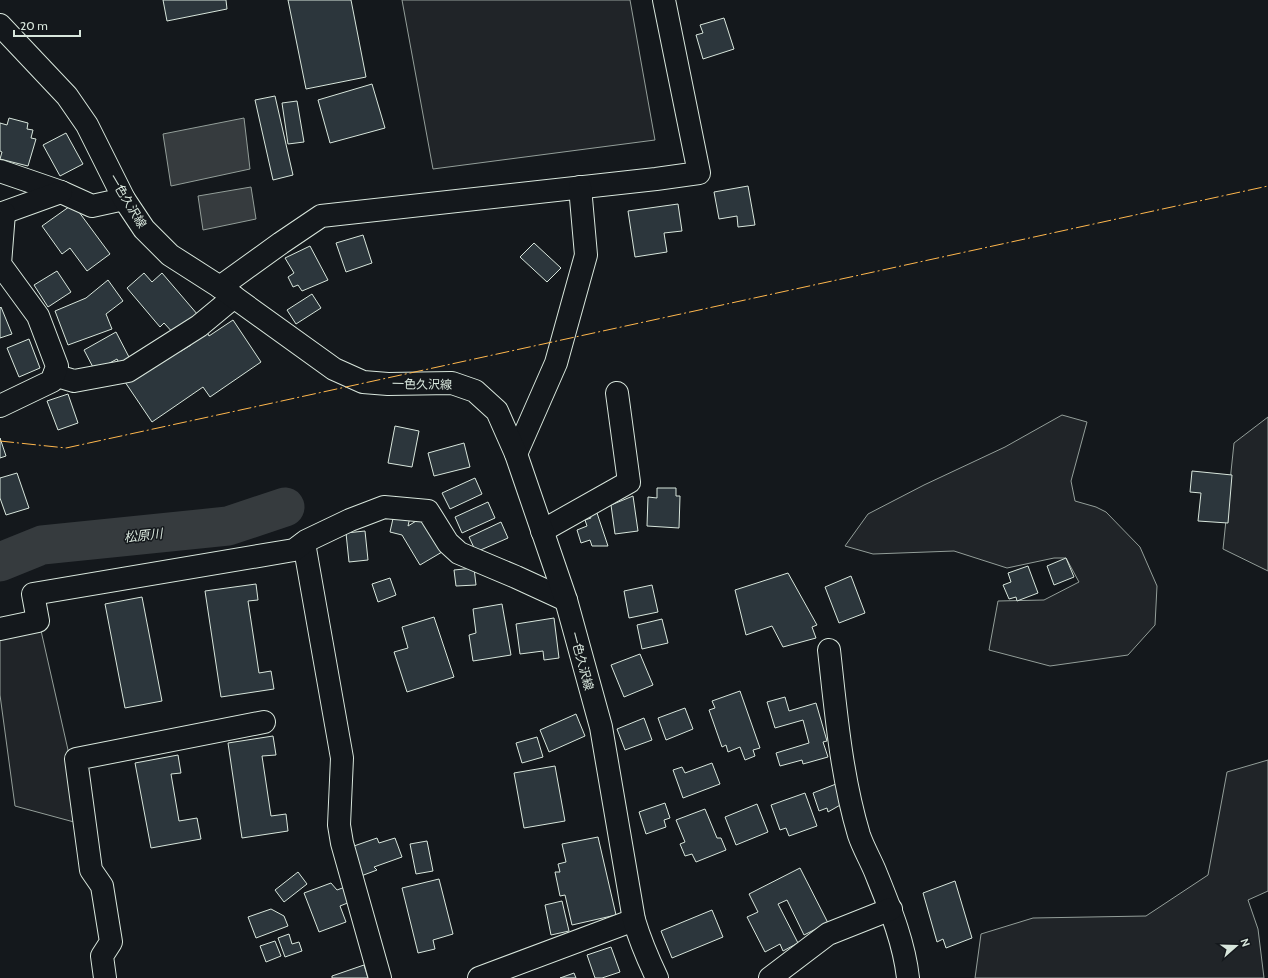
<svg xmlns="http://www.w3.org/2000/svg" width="1268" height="978" viewBox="0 0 1268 978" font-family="Cabin,'Noto Sans JP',sans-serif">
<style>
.green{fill:#202428;stroke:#939e99}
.water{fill:#363b3e;stroke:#939e99}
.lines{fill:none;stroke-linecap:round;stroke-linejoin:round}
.river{stroke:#363b3e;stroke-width:39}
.building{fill:#2c363c;stroke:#d8e6dc}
.minor-casing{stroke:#d8e6dc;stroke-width:24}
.major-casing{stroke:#d8e6dc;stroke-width:24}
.minor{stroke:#14181c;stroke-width:22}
.major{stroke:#14181c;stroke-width:22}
.power{stroke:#ffb74d;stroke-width:1;stroke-dasharray:14 3 2 3;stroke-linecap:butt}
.labels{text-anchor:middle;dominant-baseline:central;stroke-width:3;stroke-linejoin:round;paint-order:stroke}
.street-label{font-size:12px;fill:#d8e6dc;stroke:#14181c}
.water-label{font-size:13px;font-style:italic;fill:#d8e6dc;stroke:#14181c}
</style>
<rect width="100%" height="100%" fill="#14181c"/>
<g class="green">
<polygon points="402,0 630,0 655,140 433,169"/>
<polygon points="1062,415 1087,422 1071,481 1075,501 1096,507 1106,512 1140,547 1157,586 1155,625 1128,655 1050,666 989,650 998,601 1044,600 1079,582 1066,558 1054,558 1007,568 954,551 873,554 845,546 868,514 924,485 1005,447"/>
<polygon points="1268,417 1268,571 1223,549 1234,443"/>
<polygon points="37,613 85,825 15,806 0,695 0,624"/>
<polygon points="1268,760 1268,891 1248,900 1258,929 1264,978 975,978 981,934 1033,918 1146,916 1208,875 1227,772"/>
</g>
<g class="water">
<polygon points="244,118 250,169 171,186 163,134"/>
<polygon points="251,187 256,219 203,230 198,196"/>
</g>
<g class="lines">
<polyline class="river" points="0,562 42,545 228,526 285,507"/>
</g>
<g class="building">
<polygon points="163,0 226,0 227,9 167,21"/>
<polygon points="288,0 351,0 366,77 306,89"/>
<polygon points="724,18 734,49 703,59 696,35 703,33 700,25"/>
<polygon points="372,84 385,128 330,143 318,100"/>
<polygon points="275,96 293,175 273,180 255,100"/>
<polygon points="297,101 304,142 288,144 282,103"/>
<polygon points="9,118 28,123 27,129 33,130 31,138 36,139 28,166 0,159 2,152 0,151 0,123 7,125"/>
<polygon points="66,133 83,164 60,176 43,145"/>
<polygon points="748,186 755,225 738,227 737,216 719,219 714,192"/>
<polygon points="73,204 110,254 87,271 70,248 62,254 42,226"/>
<polygon points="678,204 682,231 664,233 667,252 635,257 628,211"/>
<polygon points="363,235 372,263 346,272 336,243"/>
<polygon points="534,243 561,268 547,282 520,257"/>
<polygon points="310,246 328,280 302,291 298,285 293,287 288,277 294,273 285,258"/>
<polygon points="57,271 71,292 48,307 34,285"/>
<polygon points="144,273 152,282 162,273 198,315 175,335 164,323 160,327 127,288"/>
<polygon points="108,280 123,301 106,314 112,329 68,345 55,311 86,298"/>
<polygon points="312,294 321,308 296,324 287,310"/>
<polygon points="1,307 12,334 0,338 0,308"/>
<polygon points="233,320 261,362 210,397 203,387 152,422 125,382 178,347 181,351 191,345 189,341 206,330 209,336"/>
<polygon points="116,332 130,359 120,365 117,359 95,371 84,350"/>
<polygon points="29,339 40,368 19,377 7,348"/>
<polygon points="68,394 78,423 58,430 47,401"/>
<polygon points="395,426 419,431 412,467 388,463"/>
<polygon points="0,438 6,456 0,458"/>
<polygon points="464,443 470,467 434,476 428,453"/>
<polygon points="1192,471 1232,475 1228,523 1198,521 1201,493 1190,492"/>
<polygon points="17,473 29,508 6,515 0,498 0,478"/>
<polygon points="475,478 482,494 450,509 442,493"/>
<polygon points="657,488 676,488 676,496 680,496 679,528 647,526 648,497 657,498"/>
<polygon points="633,496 638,531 615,534 611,505"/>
<polygon points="488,502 495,518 462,533 455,517"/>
<polygon points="597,513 608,546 592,546 590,540 581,543 577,530 587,526 585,520 591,518 590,516"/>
<polygon points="394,514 410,517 408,526 421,518 442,552 420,565 402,535 390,532"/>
<polygon points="501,522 508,538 476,552 469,537"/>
<polygon points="365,531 368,560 349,562 346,533"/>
<polygon points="1066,558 1074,577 1054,585 1047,566"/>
<polygon points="1028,566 1038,593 1017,601 1016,597 1009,599 1003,585 1011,582 1008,573"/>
<polygon points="474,568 476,585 456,586 454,570"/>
<polygon points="788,573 817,625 812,627 816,638 783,647 772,626 746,635 735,590"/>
<polygon points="851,576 865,613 839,623 825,587"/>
<polygon points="390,578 396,595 378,602 372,584"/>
<polygon points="256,584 258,600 248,601 259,673 271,671 274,689 221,697 205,591"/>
<polygon points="652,585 658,612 629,618 624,591"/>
<polygon points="142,597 162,701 125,708 105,604"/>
<polygon points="502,604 511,655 473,661 469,635 476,633 473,609"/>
<polygon points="434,617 454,677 407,692 394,652 408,648 402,627"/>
<polygon points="554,618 559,658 544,660 543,651 520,654 516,624"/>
<polygon points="662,619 668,643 642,649 637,625"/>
<polygon points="640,654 653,685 624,697 611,665"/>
<polygon points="740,691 760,748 753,750 755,756 745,760 740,747 728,752 726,745 722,747 709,710 715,708 712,701"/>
<polygon points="785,697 789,711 816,703 827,741 823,742 828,757 803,764 802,760 780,766 776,753 809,743 803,720 775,728 767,702"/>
<polygon points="685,708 693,729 666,740 658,718"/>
<polygon points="576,714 585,736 549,752 540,730"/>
<polygon points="644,718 652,740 625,750 617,729"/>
<polygon points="273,736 276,755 262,756 271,816 286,814 288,831 242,838 228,743"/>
<polygon points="537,737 543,757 522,763 516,743"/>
<polygon points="178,755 181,773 171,774 179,821 197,818 201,839 151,848 135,763"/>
<polygon points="712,763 720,784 683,798 673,770 682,767 685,773"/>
<polygon points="555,766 565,821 524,828 514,773"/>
<polygon points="836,784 842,804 828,812 827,808 819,811 813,793"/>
<polygon points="805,793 817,826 789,836 786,828 780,830 771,805"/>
<polygon points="665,803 670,818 664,820 666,827 646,834 639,812"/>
<polygon points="757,804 768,832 736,845 725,817"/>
<polygon points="705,809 717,838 721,838 726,850 696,862 692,854 685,856 680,844 685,842 676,820"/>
<polygon points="598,837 616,915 572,925 565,895 560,896 555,872 560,872 558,864 566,862 562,844"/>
<polygon points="377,838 379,843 395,838 402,857 374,867 377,870 361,876 351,847"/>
<polygon points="427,841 433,871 416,874 410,844"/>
<polygon points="800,868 828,923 804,935 787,900 778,904 798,943 783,951 780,944 765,952 747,917 758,912 749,894"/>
<polygon points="298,872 307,884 284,902 275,890"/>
<polygon points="439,879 453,934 433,940 435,949 418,953 402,888"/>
<polygon points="955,881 972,938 946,948 943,939 937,942 923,893"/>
<polygon points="331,883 337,890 345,887 350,902 340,906 346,922 319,932 304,893"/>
<polygon points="562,901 569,931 551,935 545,905"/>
<polygon points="271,909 284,916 288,926 256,938 248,917"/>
<polygon points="712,910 723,937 672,958 661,931"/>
<polygon points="289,934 292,944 299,942 302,951 285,957 278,938"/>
<polygon points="275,941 281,956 266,962 260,946"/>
<polygon points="611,947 620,972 602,978 595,978 587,955"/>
<polygon points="364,965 368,978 332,978 332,976"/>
<polygon points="574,973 576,978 560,978"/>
</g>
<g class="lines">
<defs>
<g id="minor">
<polyline points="0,171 61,192 92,206 124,199"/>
<polyline points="0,214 61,192"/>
<polyline points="220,287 281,243 321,216 656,179 699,173 664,0"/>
<polyline points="54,375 74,381 128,371 199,326 234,297"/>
<polyline points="0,406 52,381 57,366 38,316 0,264 4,213"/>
<polyline points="516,454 556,363 586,255 580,187"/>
<polyline points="542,531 629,482 617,393"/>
<polyline points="304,543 342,758 339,825 342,843 380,978"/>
<polyline points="0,629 38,621 33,594 294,550 306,541 350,520 384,507 428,511 448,543 459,553 516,577 566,600"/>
<path d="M829 650C836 712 841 775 859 835 863 847 870 859 875 871 889 906 904 941 908 978"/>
<polyline points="105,978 102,956 111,942 102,886 91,870 76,759 264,722"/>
<polyline points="479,978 634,920"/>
<polyline points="770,978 828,934 891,909"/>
</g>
<path id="major" d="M0 25 67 96 87 125 124 199 144 229 170 255 220 287 334 369 363 382 388 384 452 383 475 391 497 411 516 454 566 600 601 727 634 920C640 940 648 959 657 978"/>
</defs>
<use href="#minor" class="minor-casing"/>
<use href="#major" class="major-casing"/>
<use href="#minor" class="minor"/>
<use href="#major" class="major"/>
<polyline class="power" points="0,441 66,448 1268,186"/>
</g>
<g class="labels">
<g class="street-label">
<text transform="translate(128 201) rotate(59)">一色久沢線</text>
<text transform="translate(422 384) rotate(1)">一色久沢線</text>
<text transform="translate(582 661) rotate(75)">一色久沢線</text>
</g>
<g class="water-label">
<text transform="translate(143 535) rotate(-6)">松原川</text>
</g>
</g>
<g transform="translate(1236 946) rotate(70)" stroke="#14181c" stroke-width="3" paint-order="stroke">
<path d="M0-3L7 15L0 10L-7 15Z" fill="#d8e6dc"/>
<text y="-6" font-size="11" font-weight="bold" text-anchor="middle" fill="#d8e6dc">N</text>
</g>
<path d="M14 30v6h66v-6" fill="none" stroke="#d8e6dc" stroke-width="2"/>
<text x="20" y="30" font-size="12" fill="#d8e6dc" stroke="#14181c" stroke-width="3" paint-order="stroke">20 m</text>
</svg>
